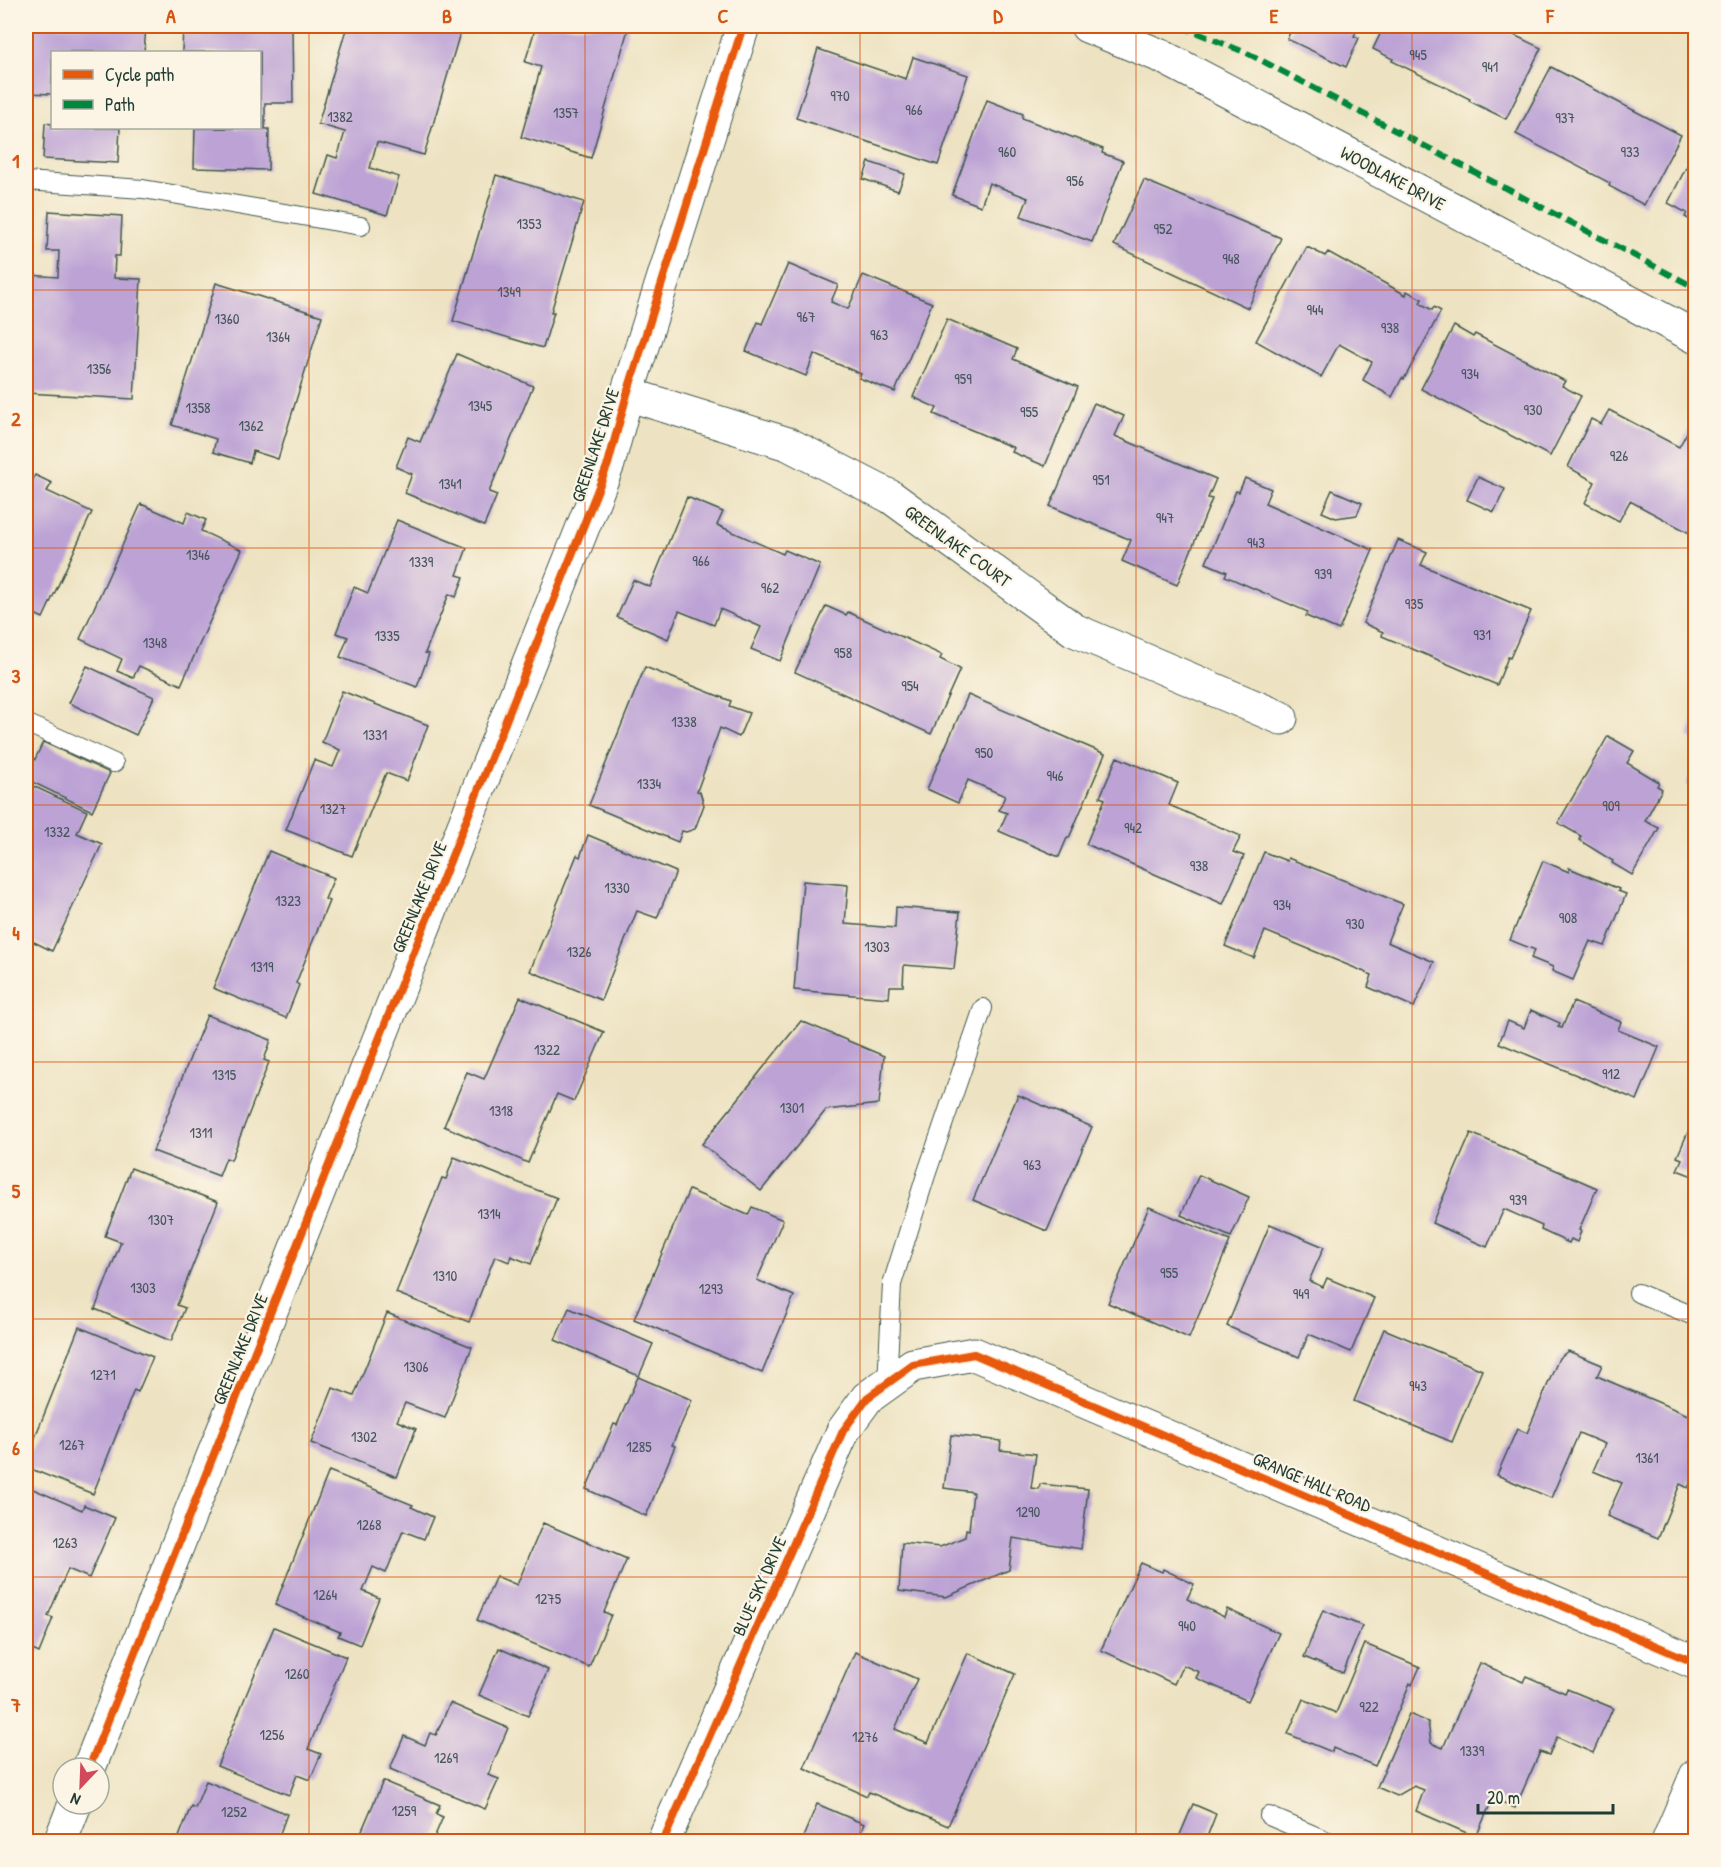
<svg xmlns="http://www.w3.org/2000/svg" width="1721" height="1867" viewBox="0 0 1721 1867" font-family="'Patrick Hand',sans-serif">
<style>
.building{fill:#bca2d5}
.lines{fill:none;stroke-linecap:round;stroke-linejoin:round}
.service-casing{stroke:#3e5649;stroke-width:20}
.minor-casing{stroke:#3e5649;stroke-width:35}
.tertiary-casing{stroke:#3e5649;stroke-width:35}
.service{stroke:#fff;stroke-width:18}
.minor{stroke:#fff;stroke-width:33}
.tertiary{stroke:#fff;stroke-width:33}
.quiet{stroke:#00873e;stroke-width:6;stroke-dasharray:12 6;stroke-linecap:butt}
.cycleway-casing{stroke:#fcf5e5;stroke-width:11}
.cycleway{stroke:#e8590c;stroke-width:8}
.grid{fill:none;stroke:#d45610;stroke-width:1.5;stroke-opacity:0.55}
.labels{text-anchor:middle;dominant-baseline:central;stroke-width:4.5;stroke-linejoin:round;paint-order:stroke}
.number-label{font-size:15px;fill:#46565c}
.street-label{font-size:18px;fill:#1f3d34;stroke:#fcf5e5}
.neatline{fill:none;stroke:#d45610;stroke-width:2}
.grid-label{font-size:20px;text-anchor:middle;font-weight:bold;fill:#d45610}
</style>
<rect width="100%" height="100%" fill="#fcf5e5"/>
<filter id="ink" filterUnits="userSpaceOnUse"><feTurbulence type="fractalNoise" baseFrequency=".0167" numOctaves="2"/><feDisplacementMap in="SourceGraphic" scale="12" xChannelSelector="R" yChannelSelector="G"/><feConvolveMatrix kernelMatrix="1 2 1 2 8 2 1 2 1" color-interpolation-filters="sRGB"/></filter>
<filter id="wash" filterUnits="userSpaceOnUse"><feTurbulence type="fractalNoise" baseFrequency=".008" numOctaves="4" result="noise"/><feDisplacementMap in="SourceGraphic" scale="24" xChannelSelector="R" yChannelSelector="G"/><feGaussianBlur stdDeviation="1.35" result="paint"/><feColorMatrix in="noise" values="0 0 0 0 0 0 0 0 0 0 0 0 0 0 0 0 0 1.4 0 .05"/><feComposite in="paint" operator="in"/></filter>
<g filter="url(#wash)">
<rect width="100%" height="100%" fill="#ede2c1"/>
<g id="blocks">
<g class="building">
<polygon points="30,26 146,26 144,52 52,52 52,94 27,93"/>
<polygon points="183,26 292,26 293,103 265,103 265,129 269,129 268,170 194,168 195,128 260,128 260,52 182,52"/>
<polygon points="347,26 462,26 424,155 377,142 370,168 399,177 387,215 316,194 328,155 337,158 345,132 318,124"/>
<polygon points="536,26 629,26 591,158 521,137 541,67 525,62"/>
<polygon points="1293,26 1359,26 1354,36 1359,38 1346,67 1287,39"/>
<polygon points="1384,26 1495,26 1541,48 1506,119 1469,101 1470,99 1392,61 1393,59 1373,49"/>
<polygon points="818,49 906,79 913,57 968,75 938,165 796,118"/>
<polygon points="1551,67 1681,135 1644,205 1609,186 1610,183 1516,134"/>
<polygon points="987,100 1023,114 1022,118 1103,149 1102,153 1123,161 1092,242 1021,216 1028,198 989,183 981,206 952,195"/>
<polygon points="45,123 52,124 52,128 120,128 118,163 43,159"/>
<polygon points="1695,150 1695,223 1685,217 1687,213 1668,203"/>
<polygon points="869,162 905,174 898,191 863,179"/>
<polygon points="496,175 584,202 551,312 554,312 543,348 453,321"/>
<polygon points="1144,180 1281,238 1248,308 1114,245"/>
<polygon points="49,211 122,216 120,256 115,256 114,278 141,279 134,399 26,393 26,330 29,275 58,277 59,251 47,251"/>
<polygon points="1307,247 1325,256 1328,252 1406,295 1407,291 1422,299 1420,303 1432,310 1434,307 1441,311 1404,379 1402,378 1392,397 1363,380 1372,362 1339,344 1321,377 1256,341"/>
<polygon points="788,264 838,285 831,302 848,309 863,275 932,303 895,392 859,378 861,374 814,354 806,376 746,351 758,322 762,324"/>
<polygon points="216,283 322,316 278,459 253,451 250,463 213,452 216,439 172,425"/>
<polygon points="947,319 1017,349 1013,359 1078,387 1045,466 1012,452 1014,448 934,414 937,408 913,397"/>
<polygon points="1454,326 1473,337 1475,334 1565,381 1562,386 1581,396 1550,456 1421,389"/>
<polygon points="457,354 533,386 489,492 497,495 484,526 405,493 412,474 396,467 408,437 420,442"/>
<polygon points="1094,403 1124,416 1115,436 1216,479 1208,498 1212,499 1177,585 1122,561 1131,540 1050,506"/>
<polygon points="1609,410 1679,447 1690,427 1695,430 1695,536 1630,501 1619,521 1585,503 1595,482 1568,467 1591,419 1601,424"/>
<polygon points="35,475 52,483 47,491 92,512 43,618 26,610 26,482 31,484"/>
<polygon points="1478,477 1505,489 1494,512 1467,500"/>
<polygon points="1245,478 1271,489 1265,503 1373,550 1339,630 1306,616 1308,612 1225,576 1227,572 1206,563 1236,491 1239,492"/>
<polygon points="1332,490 1362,503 1357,515 1336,518 1322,512"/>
<polygon points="687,497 723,512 717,525 783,554 785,550 820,565 780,661 751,649 761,627 720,609 714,625 679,611 668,639 617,617 633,580 650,587"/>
<polygon points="141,504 184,523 188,512 206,520 201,531 242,550 181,685 139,666 133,678 117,671 122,659 80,639"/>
<polygon points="397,520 467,548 457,575 464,577 456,597 449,594 425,653 429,654 417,687 340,657 348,637 336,633 354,587 368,593"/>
<polygon points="1398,540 1427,552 1421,565 1531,611 1510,658 1508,657 1497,685 1382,636 1383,632 1363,623"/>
<polygon points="826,606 846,615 848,612 942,655 940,659 960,669 931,734 795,672"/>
<polygon points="87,666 154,697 136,735 69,703"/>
<polygon points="645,667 731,701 729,706 749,713 739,737 720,728 697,791 700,792 704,805 695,829 686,832 682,831 678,842 589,805"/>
<polygon points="342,691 428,725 407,781 386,773 352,856 286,830 314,760 333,767 340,750 322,742"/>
<polygon points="968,695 1105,754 1069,838 1067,838 1059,857 999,831 1007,813 999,810 1005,796 968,780 958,803 927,789"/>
<polygon points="1695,718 1695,740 1688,736"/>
<polygon points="1608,736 1634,751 1627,763 1659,782 1657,786 1662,789 1645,821 1659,828 1632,875 1612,863 1613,861 1579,840 1581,836 1558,823"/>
<polygon points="43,742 110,773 92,811 26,779"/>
<polygon points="1117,757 1178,783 1169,805 1241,836 1233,852 1244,856 1223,904 1086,844 1105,799 1100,797"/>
<polygon points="1695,764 1695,787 1687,783"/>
<polygon points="33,786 87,811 77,833 102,844 52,951 26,938 26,802"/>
<polygon points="588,835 676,872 657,918 637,911 601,1000 530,971 577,855 580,857"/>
<polygon points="269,851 334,878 325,899 329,901 296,983 299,985 286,1018 213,988"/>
<polygon points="1264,852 1287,861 1288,858 1403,904 1387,942 1434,962 1414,1007 1368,987 1372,975 1265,931 1254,958 1225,946"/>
<polygon points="1543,861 1569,872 1569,868 1619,889 1618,891 1626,894 1605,946 1590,941 1573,980 1552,971 1553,967 1531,958 1535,950 1510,940"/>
<polygon points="803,881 848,885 845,924 895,928 896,907 960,912 954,969 904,965 903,986 890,986 889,998 794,990"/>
<polygon points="520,997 604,1032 574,1101 557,1094 528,1163 444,1126 467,1072 484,1079"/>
<polygon points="1573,1002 1621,1022 1618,1030 1659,1047 1637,1100 1499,1043 1508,1021 1524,1028 1531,1010 1560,1023 1558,1027 1562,1028"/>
<polygon points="207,1015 271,1040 264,1060 269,1062 231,1160 226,1158 219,1176 153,1151"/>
<polygon points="801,1021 884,1056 879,1104 826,1110 761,1191 702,1144"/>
<polygon points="1018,1095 1092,1127 1047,1231 973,1200"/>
<polygon points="1695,1125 1695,1177 1677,1170 1682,1159 1677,1157 1688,1132 1692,1134"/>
<polygon points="1471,1133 1597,1188 1579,1230 1581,1231 1577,1242 1571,1239 1569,1243 1541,1230 1542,1226 1504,1209 1487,1247 1432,1223"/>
<polygon points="454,1157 557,1198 531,1264 511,1256 509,1262 495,1256 469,1322 396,1293 442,1178 446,1179"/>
<polygon points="131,1168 218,1202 177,1305 185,1308 171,1341 95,1309 121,1242 105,1236"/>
<polygon points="1199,1175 1249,1197 1231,1237 1181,1215"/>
<polygon points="689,1190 748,1215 752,1207 783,1220 757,1280 794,1296 762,1373 634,1319"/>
<polygon points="1149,1207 1230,1241 1189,1338 1108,1303"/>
<polygon points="1270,1224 1324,1247 1309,1281 1323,1287 1327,1278 1374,1298 1351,1352 1309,1334 1299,1357 1227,1326"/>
<polygon points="569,1308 653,1344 639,1376 555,1340"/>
<polygon points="387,1313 472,1347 445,1418 405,1403 397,1421 416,1429 397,1477 311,1443 333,1388 354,1396"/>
<polygon points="79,1327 153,1357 138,1392 134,1390 93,1494 26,1467 26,1460"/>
<polygon points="1384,1329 1482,1370 1452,1442 1354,1401"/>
<polygon points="1568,1351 1602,1365 1597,1376 1695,1418 1695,1471 1688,1488 1680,1484 1658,1538 1607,1516 1622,1483 1593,1471 1605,1444 1579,1433 1551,1498 1497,1475 1517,1429 1527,1433 1559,1358"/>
<polygon points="638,1377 692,1400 672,1445 675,1446 646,1516 586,1489 614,1424 617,1425"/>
<polygon points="951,1435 1001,1441 1000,1450 1036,1454 1031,1488 1039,1489 1040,1484 1088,1489 1081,1549 1013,1538 1009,1570 946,1597 899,1591 902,1543 940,1547 965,1537 966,1529 969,1530 973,1492 944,1488"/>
<polygon points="329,1471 413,1505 411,1507 433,1517 424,1539 403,1531 386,1573 373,1567 363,1591 379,1598 360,1645 338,1636 340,1632 275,1605"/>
<polygon points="26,1486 82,1510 84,1505 115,1518 89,1578 68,1569 48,1616 53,1618 39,1653 26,1647"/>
<polygon points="543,1523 627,1559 604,1612 611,1615 589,1667 477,1620 496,1576 517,1585"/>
<polygon points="1141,1563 1162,1572 1163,1569 1194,1584 1187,1599 1224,1617 1227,1609 1279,1633 1248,1701 1196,1678 1199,1672 1183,1665 1174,1684 1101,1650"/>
<polygon points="1323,1610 1362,1626 1343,1673 1304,1657"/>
<polygon points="274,1627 346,1657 308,1749 321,1754 310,1780 297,1775 289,1795 217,1766"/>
<polygon points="1365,1644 1420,1667 1412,1685 1410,1683 1375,1766 1333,1748 1332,1752 1288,1734 1303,1699 1336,1713"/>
<polygon points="499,1648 548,1670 528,1716 479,1695"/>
<polygon points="855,1652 917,1679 895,1729 928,1743 968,1653 1015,1674 948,1826 869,1792 867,1796 804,1768"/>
<polygon points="1480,1663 1523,1682 1526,1676 1565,1693 1567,1689 1613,1708 1593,1753 1557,1737 1549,1755 1540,1752 1515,1808 1493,1798 1476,1837 1416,1811 1424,1790 1414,1786 1397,1796 1377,1787 1409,1714 1428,1722 1431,1743 1443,1748"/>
<polygon points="450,1703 508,1728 488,1775 499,1779 485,1809 390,1769 404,1736 425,1745 430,1733 436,1735"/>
<polygon points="206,1781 287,1814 279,1836 292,1842 177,1842 191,1806 195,1808"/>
<polygon points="383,1781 440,1805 436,1814 443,1817 434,1838 441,1842 357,1842"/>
<polygon points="817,1804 864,1824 857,1842 801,1842"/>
<polygon points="1193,1804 1216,1814 1205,1842 1177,1842"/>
</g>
</g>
</g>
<g filter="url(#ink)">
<use href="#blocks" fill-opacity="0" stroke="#3e5649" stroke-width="1.5"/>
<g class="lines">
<defs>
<g id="service">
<polyline points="26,181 143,189 361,226"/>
<polyline points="26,723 114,763"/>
<polyline points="1638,1293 1696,1317"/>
<polyline points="887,1384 892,1284 926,1175 983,1008"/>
<polyline points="1269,1816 1330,1842"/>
</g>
<g id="minor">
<polyline points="1087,26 1161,56 1696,337"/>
<polyline points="627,394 788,444 891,497 1074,630 1281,718"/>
<polyline points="89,1768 608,464 627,394 743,26"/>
<polyline points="60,1842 75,1804"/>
<polyline points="663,1842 843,1431 867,1398 913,1365 974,1354 1696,1663"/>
</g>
<polyline id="tertiary" points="1668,1842 1696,1776"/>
</defs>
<use href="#service" class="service-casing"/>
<use href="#minor" class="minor-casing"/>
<use href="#tertiary" class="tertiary-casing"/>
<use href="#service" class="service"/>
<use href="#minor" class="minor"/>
<use href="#tertiary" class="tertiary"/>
<polyline class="quiet" points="1180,26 1249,54 1696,288"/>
<defs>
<g id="cycleway">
<polyline points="89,1768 608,464 627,394 743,26"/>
<polyline points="663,1842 843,1431 867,1398 913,1365 974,1354 1696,1663"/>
</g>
</defs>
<use href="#cycleway" class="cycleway-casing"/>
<use href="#cycleway" class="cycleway"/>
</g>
</g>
<path class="grid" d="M309 26V1842M585 26V1842M860 26V1842M1136 26V1842M1412 26V1842M26 290H1696M26 548H1696M26 805H1696M26 1062H1696M26 1319H1696M26 1577H1696"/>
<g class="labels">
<g class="number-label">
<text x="1418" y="54">945</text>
<text x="1490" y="66">941</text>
<text x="840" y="95">970</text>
<text x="914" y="109">966</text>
<text x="566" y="112">1357</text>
<text x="340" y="116">1382</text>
<text x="1565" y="117">937</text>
<text x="1007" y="151">960</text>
<text x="1630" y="151">933</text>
<text x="1075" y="180">956</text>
<text x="529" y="223">1353</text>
<text x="1163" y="228">952</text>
<text x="1231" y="258">948</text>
<text x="509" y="291">1349</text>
<text x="1315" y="309">944</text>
<text x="806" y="316">967</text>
<text x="227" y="318">1360</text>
<text x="1390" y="327">938</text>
<text x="879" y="334">963</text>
<text x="278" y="336">1364</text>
<text x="99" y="368">1356</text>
<text x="1470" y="373">934</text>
<text x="963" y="378">959</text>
<text x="480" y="405">1345</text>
<text x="198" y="407">1358</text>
<text x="1533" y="409">930</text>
<text x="1029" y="411">955</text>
<text x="251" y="425">1362</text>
<text x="1619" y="455">926</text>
<text x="1101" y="479">951</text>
<text x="450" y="483">1341</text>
<text x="1165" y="517">947</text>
<text x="1256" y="542">943</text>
<text x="198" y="554">1346</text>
<text x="701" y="560">966</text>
<text x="421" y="561">1339</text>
<text x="1323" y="573">939</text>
<text x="770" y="587">962</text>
<text x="1414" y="603">935</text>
<text x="1482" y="634">931</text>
<text x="387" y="635">1335</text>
<text x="155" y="642">1348</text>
<text x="843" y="652">958</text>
<text x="910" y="685">954</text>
<text x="684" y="721">1338</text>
<text x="375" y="734">1331</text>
<text x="984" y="752">950</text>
<text x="1055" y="775">946</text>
<text x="649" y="783">1334</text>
<text x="1611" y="805">909</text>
<text x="333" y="808">1327</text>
<text x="1133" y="827">942</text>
<text x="57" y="831">1332</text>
<text x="1199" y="865">938</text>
<text x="617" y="887">1330</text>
<text x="288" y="900">1323</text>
<text x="1282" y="904">934</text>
<text x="1568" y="917">908</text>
<text x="1355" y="923">930</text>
<text x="877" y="946">1303</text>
<text x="579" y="951">1326</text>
<text x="262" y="966">1319</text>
<text x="547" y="1049">1322</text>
<text x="1611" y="1073">912</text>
<text x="224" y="1074">1315</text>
<text x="792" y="1107">1301</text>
<text x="501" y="1110">1318</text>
<text x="201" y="1132">1311</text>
<text x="1032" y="1164">963</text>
<text x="1518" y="1199">939</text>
<text x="489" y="1213">1314</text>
<text x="161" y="1219">1307</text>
<text x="1169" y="1272">955</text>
<text x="445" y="1275">1310</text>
<text x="143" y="1287">1303</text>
<text x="711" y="1288">1293</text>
<text x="1301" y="1293">949</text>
<text x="416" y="1366">1306</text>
<text x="103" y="1374">1271</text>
<text x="1418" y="1385">943</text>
<text x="364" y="1436">1302</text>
<text x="72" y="1444">1267</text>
<text x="639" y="1446">1285</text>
<text x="1647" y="1457">1361</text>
<text x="1028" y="1511">1290</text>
<text x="369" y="1524">1268</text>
<text x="65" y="1542">1263</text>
<text x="325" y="1594">1264</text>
<text x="548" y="1598">1275</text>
<text x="1187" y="1625">940</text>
<text x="297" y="1673">1260</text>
<text x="1369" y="1706">922</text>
<text x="272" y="1734">1256</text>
<text x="865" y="1736">1276</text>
<text x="1472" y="1750">1339</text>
<text x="446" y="1757">1269</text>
<text x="404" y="1810">1259</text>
<text x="234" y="1811">1252</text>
</g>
<g class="street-label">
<text transform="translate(1393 178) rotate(28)">WOODLAKE DRIVE</text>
<text transform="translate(595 445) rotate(-72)">GREENLAKE DRIVE</text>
<text transform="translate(958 546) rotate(36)">GREENLAKE COURT</text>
<text transform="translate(419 897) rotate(-68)">GREENLAKE DRIVE</text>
<text transform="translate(240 1349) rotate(-68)">GREENLAKE DRIVE</text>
<text transform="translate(1312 1482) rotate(23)">GRANGE HALL ROAD</text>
<text transform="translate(759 1586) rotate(-66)">BLUE SKY DRIVE</text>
</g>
</g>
<rect width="1721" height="1867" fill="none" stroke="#fcf5e5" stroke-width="66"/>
<rect x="51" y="51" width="210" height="78" fill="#fcf5e5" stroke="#a4ab9e" stroke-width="1.5"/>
<rect x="63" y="70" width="30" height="9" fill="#e8590c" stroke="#a4ab9e" stroke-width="1.5"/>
<text x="105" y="81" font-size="18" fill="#1f3d34">Cycle path</text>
<rect x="63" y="100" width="30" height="9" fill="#00873e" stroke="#a4ab9e" stroke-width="1.5"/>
<text x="105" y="111" font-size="18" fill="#1f3d34">Path</text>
<g transform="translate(81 1786) rotate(203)"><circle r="28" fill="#fcf5e5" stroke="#a4ab9e" stroke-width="1.5"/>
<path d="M0-4.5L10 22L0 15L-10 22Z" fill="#d1495b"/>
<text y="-9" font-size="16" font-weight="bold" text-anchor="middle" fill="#1f3d34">N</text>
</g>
<path d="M1478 1804v9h135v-9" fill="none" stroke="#1f3d34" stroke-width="3"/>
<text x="1487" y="1804" font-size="18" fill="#1f3d34" stroke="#fcf5e5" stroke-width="4.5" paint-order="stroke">20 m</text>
<rect x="33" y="33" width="1655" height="1801" class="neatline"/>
<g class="grid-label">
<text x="171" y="23">A</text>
<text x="447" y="23">B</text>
<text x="723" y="23">C</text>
<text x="998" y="23">D</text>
<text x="1274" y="23">E</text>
<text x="1550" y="23">F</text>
<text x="16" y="168">1</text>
<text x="16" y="426">2</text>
<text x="16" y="683">3</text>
<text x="16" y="940">4</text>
<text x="16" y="1198">5</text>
<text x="16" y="1455">6</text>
<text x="16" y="1712">7</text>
</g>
</svg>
